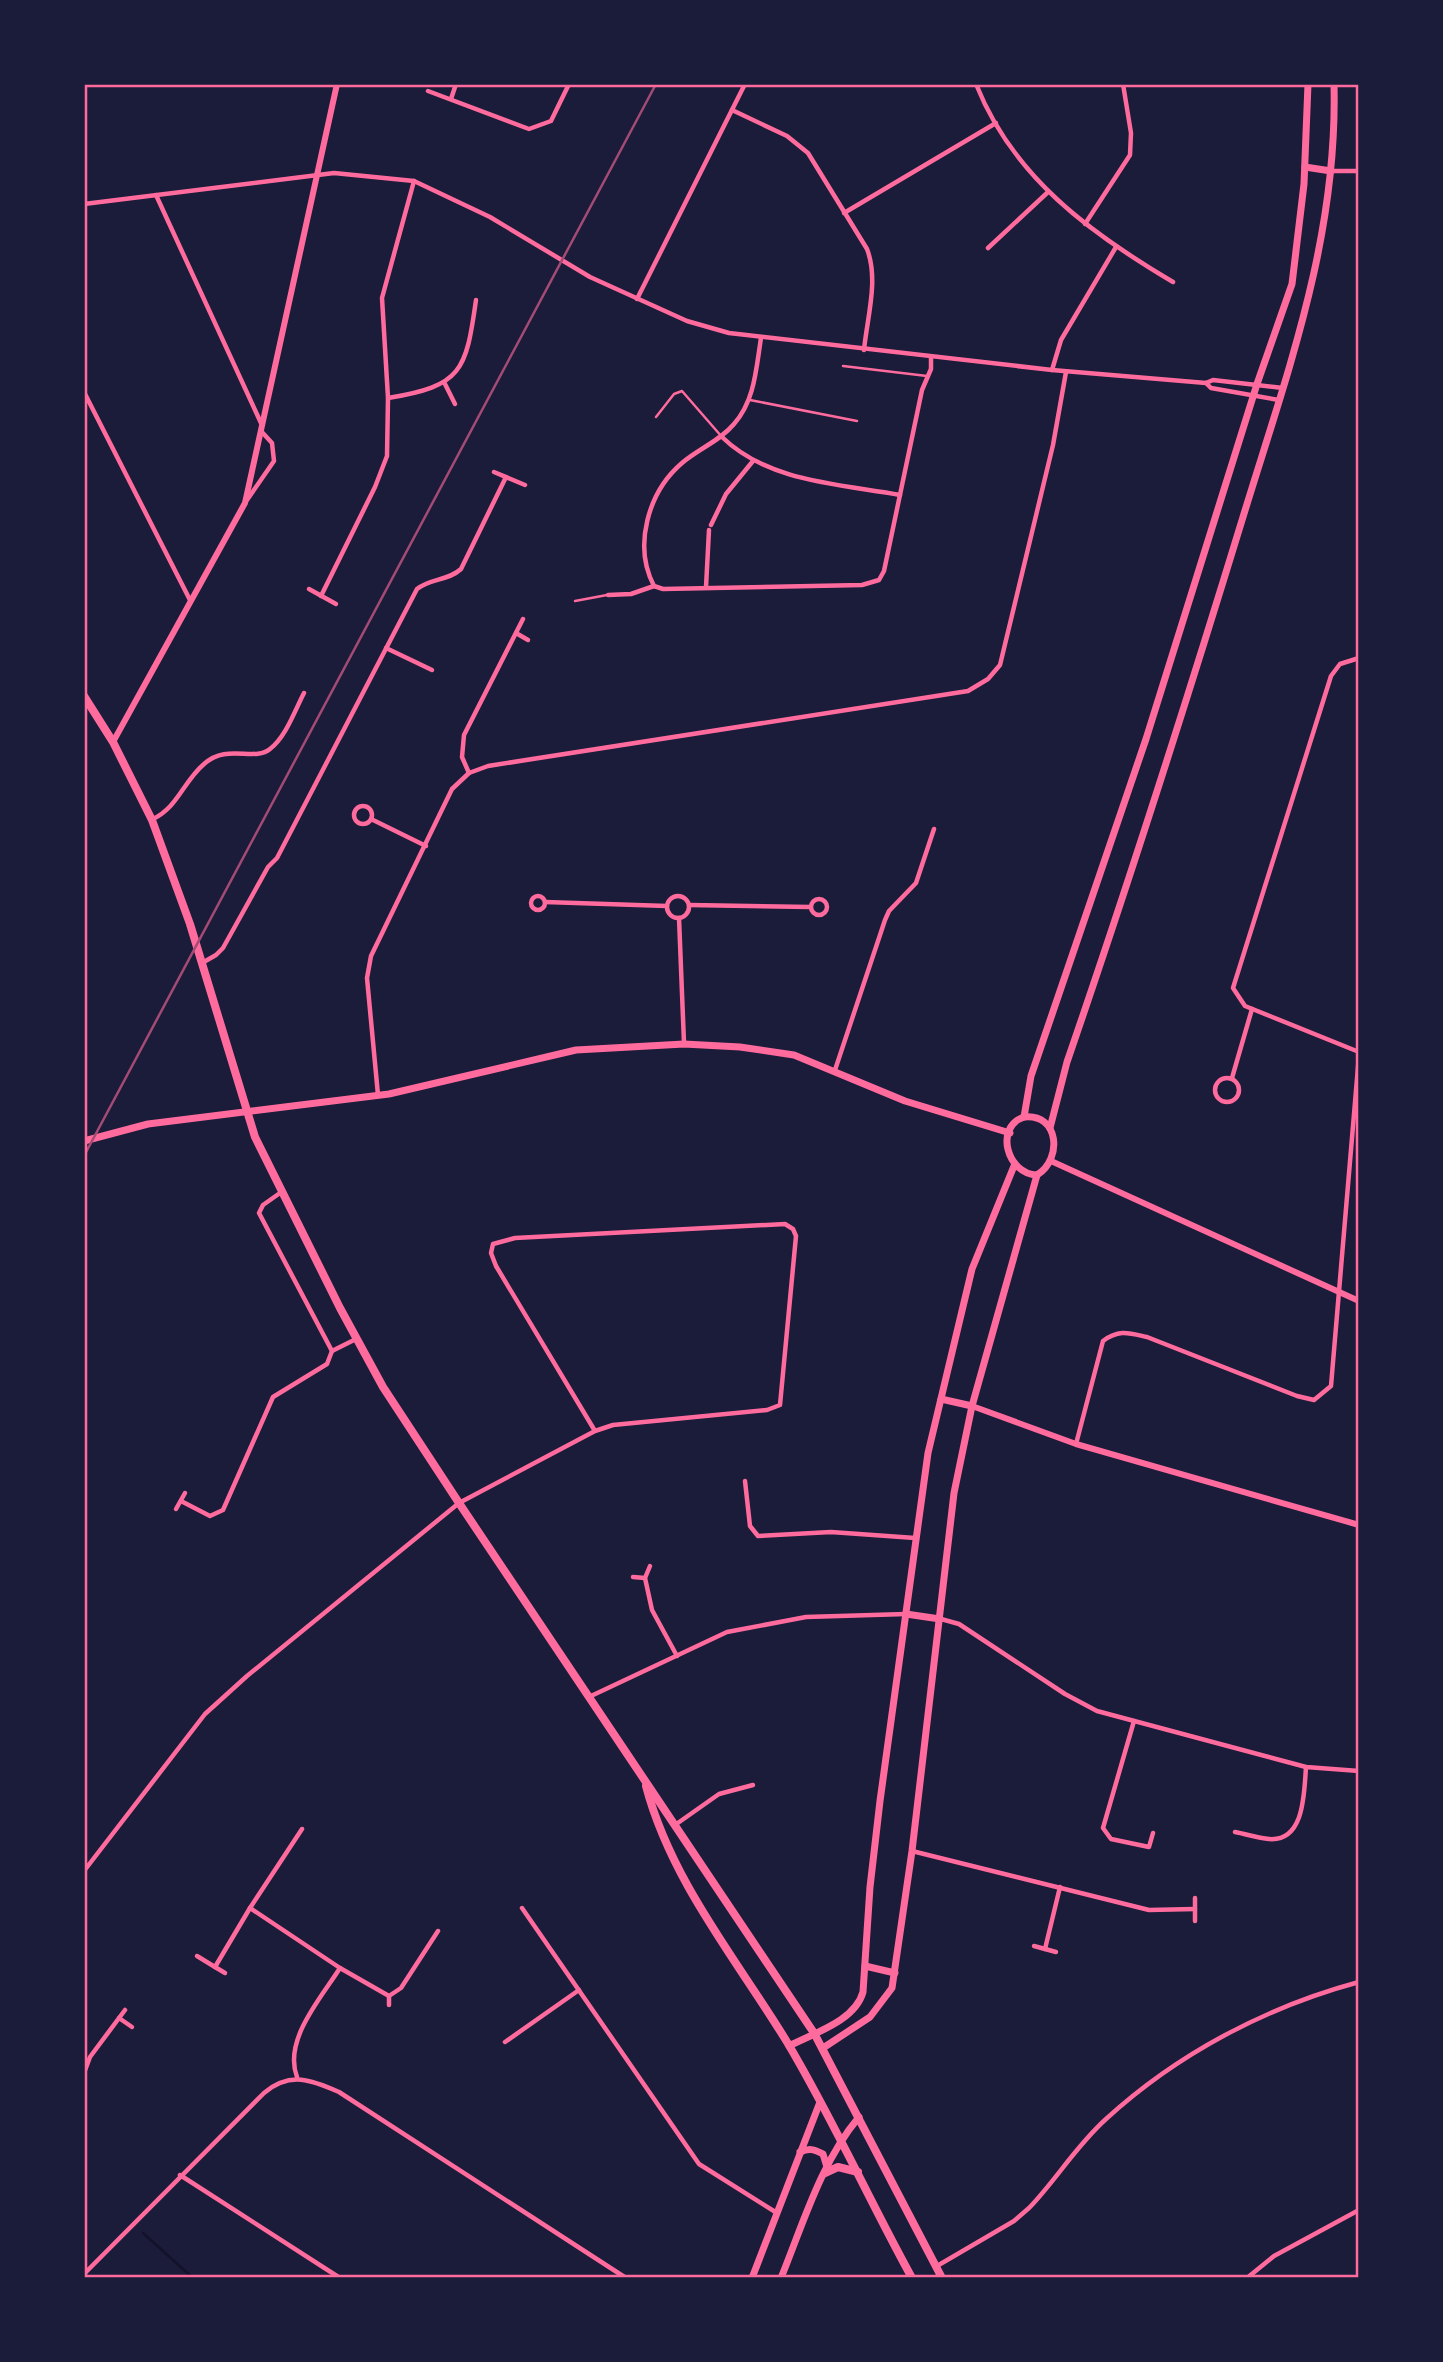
<svg xmlns="http://www.w3.org/2000/svg" width="1443" height="2362" viewBox="0 0 1443 2362" font-family="'IBM Plex Sans',sans-serif">
<style>
.lines{fill:none;stroke-linecap:round;stroke-linejoin:round}
.stream{stroke:#12122b;stroke-width:2.5}
.service{stroke:#ff6b9d;stroke-width:2.5}
.minor{stroke:#ff6b9d;stroke-width:4.5}
.tertiary{stroke:#ff6b9d;stroke-width:6}
.secondary{stroke:#ff6b9d;stroke-width:7}
.primary{stroke:#ff6b9d;stroke-width:7}
.trunk{stroke:#ff6b9d;stroke-width:8}
.rail{stroke:#a44b75;stroke-width:2.5}
.neatline{fill:none;stroke:#ff6b9d;stroke-width:2.5}
</style>
<rect width="100%" height="100%" fill="#1b1b3a"/>
<g class="lines">
<polyline class="stream" points="143,2233 193,2278"/>
<g class="service">
<polyline points="843,366 927,376"/>
<polyline points="750,400 857,421"/>
<polyline points="656,417 674,394 682,391 722,437"/>
<polyline points="575,601 607,595"/>
</g>
<g class="minor">
<path d="M976 84C1013 177 1090 233 1173 282"/>
<polyline points="428,91 529,129 551,121 569,84"/>
<polyline points="451,99 456,84"/>
<path d="M732 110 787 136 808 153 867 249C879 280 867 318 864 350"/>
<polyline points="1331,171 1359,171"/>
<polyline points="156,195 261,423"/>
<polyline points="84,204 334,173 414,181 490,217 590,277 687,321 729,333 1052,370 1206,383 1213,380 1283,388"/>
<polyline points="844,213 996,123"/>
<polyline points="1085,224 1130,155 1131,133 1123,84"/>
<polyline points="988,248 1047,193"/>
<polyline points="637,299 745,84"/>
<path d="M761 338C756 369 755 400 734 424 720 441 698 449 682 463 648 492 633 546 654 586L663 589 862 585 879 580 884 571 922 390 931 369V357"/>
<polyline points="1052,370 1061,340 1116,247"/>
<polyline points="444,382 455,404"/>
<polyline points="1206,383 1211,388 1279,400"/>
<polyline points="84,392 190,600"/>
<path d="M388 398C462 386 466 371 476 300"/>
<path d="M722 437C768 482 839 484 900 495"/>
<polyline points="494,472 525,485"/>
<polyline points="247,500 274,461 272,443 261,431"/>
<polyline points="711,525 726,494 753,461"/>
<polyline points="706,587 709,530"/>
<polyline points="309,589 336,604"/>
<polyline points="608,595 631,594 654,586"/>
<polyline points="321,596 375,487 387,456 388,398 382,298 414,181"/>
<polyline points="516,633 528,640"/>
<polyline points="386,648 432,670"/>
<polyline points="1359,658 1340,664 1331,676 1233,988 1245,1006 1359,1052"/>
<polyline points="469,773 462,757 464,735 523,619"/>
<circle cx="363" cy="815" r="9"/>
<path d="M153 819C178 807 183 782 204 764 227 743 254 762 270 749 286 737 295 710 304 693"/>
<polyline points="371,819 426,846"/>
<circle cx="538" cy="903" r="7"/>
<circle cx="678" cy="907" r="11"/>
<circle cx="819" cy="907" r="8"/>
<polyline points="545,902 667,906"/>
<polyline points="689,905 811,907"/>
<polyline points="679,918 684,1043"/>
<path d="M202 963 216 955 223 948 268 867 277 858 417 589C431 578 448 581 461 569L506 477"/>
<polyline points="835,1070 885,920 889,911 916,883 934,829"/>
<circle cx="1227" cy="1090" r="12"/>
<polyline points="1232,1078 1252,1009"/>
<polyline points="378,1095 367,978 371,956 452,789 469,773 488,766 968,691 988,679 1000,665 1053,445 1066,372"/>
<polyline points="280,1193 263,1205 259,1213 332,1351"/>
<path d="M1076 1444 1103 1341C1119 1329 1129 1333 1147 1337L1297 1396 1314 1400 1331 1386 1359 1055"/>
<polyline points="745,1481 750,1526 758,1536 831,1532 915,1538"/>
<polyline points="181,1501 210,1516 223,1510 273,1397 327,1364 332,1351 356,1339"/>
<polyline points="176,1509 185,1493"/>
<polyline points="633,1577 645,1578 650,1566"/>
<polyline points="645,1578 652,1610 677,1656"/>
<polyline points="941,1619 959,1624 1065,1694 1097,1711 1306,1767 1359,1771"/>
<polyline points="591,1696 727,1632 806,1617 906,1614"/>
<polyline points="1134,1721 1103,1828 1111,1839 1149,1847 1153,1833"/>
<polyline points="675,1825 719,1794 753,1785"/>
<polyline points="302,1829 250,1908 340,1968 389,1996 401,1988 438,1931"/>
<path d="M1235 1832C1246 1834 1258 1838 1269 1839 1305 1842 1304 1792 1306 1767"/>
<polyline points="912,1851 1149,1910 1195,1909"/>
<polyline points="84,1871 205,1714 247,1676 459,1503 595,1431 613,1425 767,1410 780,1405 796,1236 793,1229 785,1224 515,1238 493,1244 491,1253 496,1266 595,1431"/>
<polyline points="522,1908 699,2164 777,2213"/>
<polyline points="1195,1921 1195,1898"/>
<polyline points="1034,1946 1056,1952"/>
<polyline points="1045,1949 1060,1887"/>
<polyline points="197,1956 215,1967 250,1908"/>
<polyline points="215,1967 225,1973"/>
<polyline points="389,2005 389,1996"/>
<polyline points="119,2018 132,2027"/>
<polyline points="505,2042 579,1990"/>
<polyline points="84,2073 90,2057 125,2010"/>
<path d="M297 2077C283 2040 321 1998 340 1968"/>
<polyline points="180,2175 340,2278"/>
<path d="M937 2266 1014 2221 1029 2208C1056 2180 1076 2146 1106 2119 1177 2054 1266 2007 1359 1982"/>
<path d="M84 2274 264 2093C290 2071 312 2080 339 2092L626 2278"/>
<polyline points="1247,2278 1274,2256 1359,2210"/>
</g>
<g class="tertiary">
<polyline points="113,742 245,503 337,84"/>
<polyline points="1051,1161 1359,1301"/>
<polyline points="972,1406 1076,1444 1359,1525"/>
</g>
<polyline class="secondary" points="84,1141 148,1124 389,1094 576,1050 684,1044 740,1047 794,1055 905,1101 1010,1133"/>
<g class="primary">
<polyline points="1305,167 1331,171"/>
<polyline points="1024,1117 1031,1076 1146,739 1257,384 1292,284 1304,184 1308,84"/>
<path d="M1024 1117C1059 1113 1063 1159 1037 1175 1007 1174 994 1127 1024 1117Z"/>
<path d="M1050 1128 1067 1062C1129 882 1187 700 1243 517 1287 373 1338 238 1334 84"/>
<polyline points="941,1399 972,1406"/>
<polyline points="906,1614 940,1619"/>
<polyline points="865,1966 895,1973"/>
<path d="M789 2046C814 2033 855 2021 863 1992L870 1887 880 1801 928 1453 972 1269 1014 1166"/>
<polyline points="823,2048 870,2017 892,1988 912,1851 954,1493 972,1406 1037,1175"/>
<path d="M800 2152C809 2148 814 2149 823 2154L827 2167"/>
<polyline points="752,2278 820,2102"/>
<path d="M781 2278C803 2224 821 2162 859 2117"/>
</g>
<g class="trunk">
<polyline points="84,696 113,742 152,820 190,924 255,1137 340,1308 383,1387 459,1503 814,2033 942,2278"/>
<path d="M646 1786C671 1881 737 1960 787 2042 833 2119 869 2200 912 2278"/>
<polyline points="825,2173 838,2167 858,2172"/>
</g>
<polyline class="rail" points="84,1156 656,84"/>
</g>
<rect width="1443" height="2362" fill="none" stroke="#1b1b3a" stroke-width="172"/>
<rect x="86" y="86" width="1271" height="2190" class="neatline"/>
</svg>
